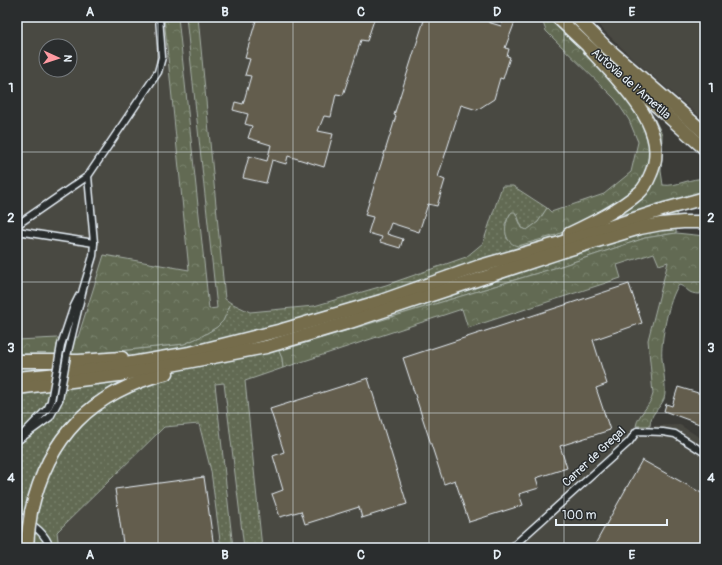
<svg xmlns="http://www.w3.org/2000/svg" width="722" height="565" viewBox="0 0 722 565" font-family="Pangolin,sans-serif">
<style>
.built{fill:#4a4842;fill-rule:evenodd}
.grass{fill:url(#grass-dots);stroke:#a5aea5}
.forest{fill:url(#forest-crowns);stroke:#a5aea5}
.building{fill:#645d4d;stroke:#e8f1f8}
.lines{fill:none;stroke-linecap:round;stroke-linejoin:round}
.minor-casing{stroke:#e8f1f8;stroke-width:9}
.motorway-casing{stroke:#e8f1f8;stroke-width:15}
.minor{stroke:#2a2d2e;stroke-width:6}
.motorway{stroke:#746c4b;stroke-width:12}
.minor-bridge-casing{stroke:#e8f1f8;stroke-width:9;stroke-linecap:butt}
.motorway-bridge-casing{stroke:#e8f1f8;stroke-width:15;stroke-linecap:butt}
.minor-bridge{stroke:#2a2d2e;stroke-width:6}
.motorway-bridge{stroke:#746c4b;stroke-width:12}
.grid{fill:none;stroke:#e8f1f8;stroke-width:1;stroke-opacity:0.55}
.labels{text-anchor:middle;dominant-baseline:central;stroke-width:3;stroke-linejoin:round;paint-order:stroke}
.street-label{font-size:12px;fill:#e8f1f8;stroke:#2a2d2e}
.neatline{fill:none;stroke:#e8f1f8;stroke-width:1.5}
.grid-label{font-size:13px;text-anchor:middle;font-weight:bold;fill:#e8f1f8}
</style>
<defs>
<pattern id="grass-dots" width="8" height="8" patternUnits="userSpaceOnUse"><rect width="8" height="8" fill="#626b52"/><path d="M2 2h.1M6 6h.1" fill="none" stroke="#78816c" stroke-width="1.8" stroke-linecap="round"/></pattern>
<pattern id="forest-crowns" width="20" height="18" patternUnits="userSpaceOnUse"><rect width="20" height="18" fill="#626b52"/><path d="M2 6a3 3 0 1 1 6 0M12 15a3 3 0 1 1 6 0" fill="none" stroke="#78816c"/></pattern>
</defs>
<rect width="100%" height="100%" fill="#3b3b37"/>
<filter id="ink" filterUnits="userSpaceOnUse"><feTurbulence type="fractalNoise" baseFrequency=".025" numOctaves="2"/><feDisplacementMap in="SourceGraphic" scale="8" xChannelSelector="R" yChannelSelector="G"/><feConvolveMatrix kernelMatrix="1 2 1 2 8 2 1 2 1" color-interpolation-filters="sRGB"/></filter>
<g filter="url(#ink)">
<g class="built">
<path d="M17 17H164L189 271 104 255 78 337 17 340ZM46 46H70V70H46Z"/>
<polygon points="178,17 186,17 217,308 209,309"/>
<polygon points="198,17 541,17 546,31 615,99 629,120 638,142 631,172 604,194 551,212 533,198 502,186 483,243 466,257 386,285 314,306 250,312 225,300"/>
<polygon points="590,17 705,17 705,121 634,60"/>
<polygon points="654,253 668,261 648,340 653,394 651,402 637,420 637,426 680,425 705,441 705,548 262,548 245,380 369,338 462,309 469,328 621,278 617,265"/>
<polygon points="225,383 244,548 233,548 215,384"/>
<polygon points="199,424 211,471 221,548 59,548 57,533 164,427"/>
</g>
<polygon class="grass" points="502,186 513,186 547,208 538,222 527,230 522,228 517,214 510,214 505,224 507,239 556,235 606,213 677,202 676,233 645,238 561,266 279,351 282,358 283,368 245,381 262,548 244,548 224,383 215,384 233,548 221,548 211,471 199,424 164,427 57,532 59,548 17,548 17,354 81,355 184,344 202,336 217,327 223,321 231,303 250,312 314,306 386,285 466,257 483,243"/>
<g class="forest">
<polygon points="164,17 178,17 209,309 217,308 186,17 198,17 225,299 231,303 223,321 217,327 202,336 184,344 81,355 17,354 17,340 78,337 104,255 189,270"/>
<path d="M541 17H549L593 60 634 95 654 118 662 134 661 171 663 185C677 187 691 177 705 179V205L677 202 630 213H606L556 235 518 246C502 243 503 222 512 212H515L522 228 527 230 538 222 547 208 551 212 604 194 631 172 638 142 629 120 615 99 546 31Z"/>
<path d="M676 233 705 236V254L702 256 705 259 704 285 700 294C686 294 689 288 679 285 669 297 660 343 662 359 663 369 667 390 664 399 660 409 650 413 650 426H636C638 414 650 407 653 394L648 340 668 262 659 265 654 253 617 265 621 278 468 328 462 309 283 368 282 358 279 351 561 266 645 238Z"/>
</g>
<g class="building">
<polygon points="257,17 375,17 367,41 361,40 343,95 336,94 331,117 324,116 318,131 333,134 324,167 288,156 286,164 272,160 266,183 243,178 249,156 267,161 271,145 248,138 252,126 245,124 248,114 233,110 235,102 243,104 251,76 245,75 250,59 245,58"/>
<polygon points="425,17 489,17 488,22 501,26 504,17 516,19 505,48 509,49 507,56 510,57 503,79 500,78 494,99 477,110 461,105 438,177 445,180 437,206 428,204 419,232 391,223 387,234 403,239 400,248 380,242 382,237 368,233 373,217 365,215 396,116 394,115"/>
<polygon points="629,284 642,323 593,340 607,384 596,388 610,430 560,446 567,468 536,478 539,488 519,494 523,505 469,522 455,480 444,484 403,358"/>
<polygon points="368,378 407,504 362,518 359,507 305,524 301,511 280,517 272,494 283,490 273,456 284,452 270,409"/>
<polygon points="678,387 705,395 705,426 664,411 666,404 672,406"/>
<polygon points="642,460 705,495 705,548 593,548"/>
<polygon points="204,477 214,548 112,548 112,545 123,543 115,489"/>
</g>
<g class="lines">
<defs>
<g id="minor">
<polyline points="17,225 88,176"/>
<polyline points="17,231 94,243"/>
<polyline points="61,345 74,306 79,296"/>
<polyline points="67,356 83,289 93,256 94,243 88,176 158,72 162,57 159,17"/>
<polyline points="23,434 48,408 51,401"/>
<polyline points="17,441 50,417 59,400"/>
<path d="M17 515C31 524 45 531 50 548"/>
<polyline points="511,548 629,442 637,431 663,432 675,434 705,453"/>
</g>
<g id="motorway">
<polyline points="557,17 594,52"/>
<polyline points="576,17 606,47 705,133"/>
<polyline points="619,73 705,149"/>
<path d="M569 234C594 222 619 210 640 192 646 187 649 178 652 171 670 126 616 79 589 48"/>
<polyline points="17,361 79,361 122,358"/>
<polyline points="17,378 79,372 190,353 282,330 381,301 480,266 560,243 665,209 705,198"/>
<polyline points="17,388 119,375 266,347 350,322 567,250 640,228 661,224 683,222 705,222"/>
<path d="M31 512C48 436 92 392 167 373"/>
<polyline points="27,548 28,534"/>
</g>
</defs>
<use href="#minor" class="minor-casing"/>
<use href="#motorway" class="motorway-casing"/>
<use href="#minor" class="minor"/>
<use href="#motorway" class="motorway"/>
<defs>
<g id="minor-bridge">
<polyline points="59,400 67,356"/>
<polyline points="51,401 61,345"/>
</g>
<polyline id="motorway-bridge" points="28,534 31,512"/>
</defs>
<use href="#minor-bridge" class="minor-bridge-casing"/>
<use href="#motorway-bridge" class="motorway-bridge-casing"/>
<use href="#minor-bridge" class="minor-bridge"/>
<use href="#motorway-bridge" class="motorway-bridge"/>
</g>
</g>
<path class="grid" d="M158 17V548M293 17V548M429 17V548M564 17V548M17 152H705M17 282H705M17 413H705"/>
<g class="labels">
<g class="street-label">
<text transform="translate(631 84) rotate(41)">Autovia de l'Ametlla</text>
<text transform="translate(594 457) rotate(-43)">Carrer de Gregal</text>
</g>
</g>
<rect width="722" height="565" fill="none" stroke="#2a2d2e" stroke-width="44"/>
<g transform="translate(58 58) rotate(93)"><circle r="19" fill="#2a2d2e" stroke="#767b7f"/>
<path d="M0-3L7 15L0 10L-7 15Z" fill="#ff9aa2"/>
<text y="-6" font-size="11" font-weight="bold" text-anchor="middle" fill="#e8f1f8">N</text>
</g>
<path d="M556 519v6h111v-6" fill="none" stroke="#e8f1f8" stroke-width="2"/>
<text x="562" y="519" font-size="12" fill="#e8f1f8" stroke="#2a2d2e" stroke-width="3" paint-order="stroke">100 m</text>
<rect x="22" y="22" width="678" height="521" class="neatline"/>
<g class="grid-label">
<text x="90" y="16">A</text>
<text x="225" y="16">B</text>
<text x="361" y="16">C</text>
<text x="497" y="16">D</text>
<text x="632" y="16">E</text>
<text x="11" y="92">1</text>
<text x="711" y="92">1</text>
<text x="11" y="222">2</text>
<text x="711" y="222">2</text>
<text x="11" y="352">3</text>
<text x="711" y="352">3</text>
<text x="11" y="482">4</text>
<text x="711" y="482">4</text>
<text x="90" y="559">A</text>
<text x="225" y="559">B</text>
<text x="361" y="559">C</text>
<text x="497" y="559">D</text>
<text x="632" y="559">E</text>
</g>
</svg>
